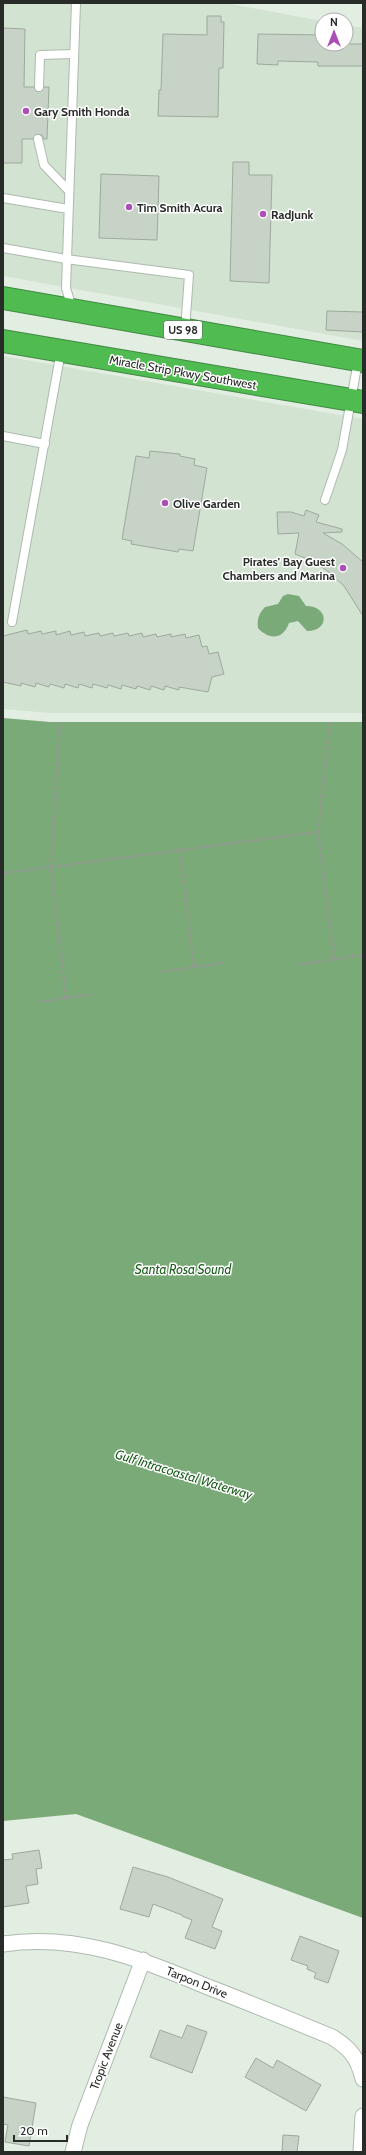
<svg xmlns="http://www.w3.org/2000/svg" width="366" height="2155" viewBox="0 0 366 2155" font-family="Cabin,sans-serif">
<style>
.built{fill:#d2e3d1}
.water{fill:#7baa79}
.building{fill:#c7d3c6;stroke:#9ea99d}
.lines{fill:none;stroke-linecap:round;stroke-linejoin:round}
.lane-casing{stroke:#aebaae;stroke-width:10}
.street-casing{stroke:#aebaae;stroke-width:17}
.highway-casing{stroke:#418942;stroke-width:24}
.path{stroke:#929a91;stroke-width:2.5;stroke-dasharray:4 2;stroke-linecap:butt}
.lane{stroke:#fff;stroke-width:8}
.street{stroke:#fff;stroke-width:15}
.highway{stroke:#4fbb50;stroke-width:22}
.poi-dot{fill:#ad4eb7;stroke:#fff;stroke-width:1.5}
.labels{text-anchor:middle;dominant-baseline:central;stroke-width:3;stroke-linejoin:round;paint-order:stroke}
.shield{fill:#fff;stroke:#686b68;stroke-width:1}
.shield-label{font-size:11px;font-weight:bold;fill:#282c28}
.poi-label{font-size:12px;font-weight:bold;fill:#282c28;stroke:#fff;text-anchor:start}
.street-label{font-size:12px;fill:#282c28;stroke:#fff}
.water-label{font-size:13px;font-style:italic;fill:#1c5e1e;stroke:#fff}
</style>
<rect width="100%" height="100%" fill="#e3eee2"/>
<g class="built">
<polygon points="3,3 226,3 322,21 322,44 346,44 346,25 363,28 363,341 3,276"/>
<polygon points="3,356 363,419 363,713 50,713 3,709"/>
</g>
<g class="water">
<path d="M288 594 299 596 306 606C329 606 330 631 307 631L298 621 289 623C283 640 269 640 258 628 257 618 259 614 265 607L278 604 283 596Z"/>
<polygon points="3,718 50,722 363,722 363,1918 76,1814 3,1821"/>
</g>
<g class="building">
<polygon points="207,16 221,16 221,22 224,22 223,68 219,68 218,117 158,116 159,90 161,90 163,34 207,35"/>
<polygon points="3,28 25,29 24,87 34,87 36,91 39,92 44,87 49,87 47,139 44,139 42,135 37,134 33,139 22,139 22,163 3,163"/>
<polygon points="258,34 322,35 322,44 363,44 363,66 318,66 318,62 278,61 278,65 257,64"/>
<polygon points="233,162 249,162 249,175 272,175 269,283 230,281"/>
<polygon points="101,174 159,176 157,240 99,238"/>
<polygon points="327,311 363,312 363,332 326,330"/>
<polygon points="150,451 180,454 180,456 195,459 194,465 207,468 193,551 179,549 178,552 131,544 132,541 122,539 136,456 149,458"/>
<polygon points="306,510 319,515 316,522 342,529 342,532 323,533 342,544 363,562 363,616 344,586 330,573 315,562 295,554 299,533 278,534 277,512 291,512 304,516"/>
<polygon points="27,630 28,634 41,631 42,634 56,631 56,635 70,631 71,635 84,632 85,636 99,633 100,636 113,633 114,636 128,633 129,636 142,633 143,637 156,634 157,637 171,634 171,637 185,634 186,638 199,635 202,647 207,646 209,654 218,652 224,674 212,677 208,692 179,687 179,690 165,686 164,690 151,686 150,690 137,686 136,689 122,685 121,689 108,685 107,688 93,684 92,688 79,684 78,688 65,684 64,688 50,684 49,687 36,683 35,687 21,683 21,686 3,682 3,636"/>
<polygon points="39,1850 42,1868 36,1869 38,1884 26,1886 29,1903 3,1907 3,1860 13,1859 12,1854"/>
<polygon points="133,1867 168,1877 223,1899 212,1927 222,1931 215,1949 185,1938 192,1920 182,1916 182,1915 153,1904 149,1917 120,1909"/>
<polygon points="300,1936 339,1951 328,1983 314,1978 316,1973 307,1969 308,1966 291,1960"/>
<polygon points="187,2025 207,2032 192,2073 150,2057 160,2030 182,2038"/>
<polygon points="256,2058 273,2068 277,2060 321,2085 306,2111 245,2077"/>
<polygon points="3,2097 36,2103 29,2146 5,2142 8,2125 3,2124"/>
<polygon points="283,2135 299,2136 297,2152 282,2152"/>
</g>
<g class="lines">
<defs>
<g id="lane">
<polyline points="39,87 40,55 74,54"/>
<polyline points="38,139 44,165 69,191"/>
<polyline points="3,198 68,209"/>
<polyline points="3,248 66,259 189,275 185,330"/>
<polyline points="72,308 66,288 76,3"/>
<polyline points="3,436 45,444"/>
<polyline points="325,500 342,450 358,361"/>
<polyline points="12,622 61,351"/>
</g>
<g id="street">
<path d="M3 1944C78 1933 140 1959 208 1987 250 2003 291 2020 332 2037 350 2048 358 2058 363 2079"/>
<polyline points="73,2152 80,2125 143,1960"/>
<polyline points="361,2152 363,2116"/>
</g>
<g id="highway">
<polyline points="3,298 363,361"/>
<polyline points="3,341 363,402"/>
</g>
</defs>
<use href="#lane" class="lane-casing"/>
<use href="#street" class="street-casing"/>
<use href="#highway" class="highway-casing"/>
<g class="path">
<polyline points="330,722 318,832 334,959"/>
<polyline points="180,850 194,967"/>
<polyline points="3,873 51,867 60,722"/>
<polyline points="298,965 363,955"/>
<polyline points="161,972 224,963"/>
<polyline points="66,998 51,867 318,832"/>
<polyline points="39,1002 94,994"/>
</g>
<use href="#lane" class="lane"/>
<use href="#street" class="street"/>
<use href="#highway" class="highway"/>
</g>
<g class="poi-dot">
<circle cx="26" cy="111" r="4"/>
<circle cx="129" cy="207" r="4"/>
<circle cx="263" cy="214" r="4"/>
<circle cx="165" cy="503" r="4"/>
<circle cx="343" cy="568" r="4"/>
</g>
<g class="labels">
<rect class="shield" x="164" y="321" width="38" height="18" rx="3"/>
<g class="shield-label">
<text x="183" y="330">US 98</text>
</g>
<g class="poi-label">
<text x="34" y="111">Gary Smith Honda</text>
<text x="137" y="207">Tim Smith Acura</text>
<text x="271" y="214">RadJunk</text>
<text x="173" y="503">Olive Garden</text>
<text x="335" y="561" text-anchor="end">Pirates' Bay Guest<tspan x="335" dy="14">Chambers and Marina</tspan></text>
</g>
<g class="street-label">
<text transform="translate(183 372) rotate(10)">Miracle Strip Pkwy Southwest</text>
<text transform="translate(197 1982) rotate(22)">Tarpon Drive</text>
<text transform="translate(106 2056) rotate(-69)">Tropic Avenue</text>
</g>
<g class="water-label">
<text x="183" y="1269">Santa Rosa Sound</text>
<text transform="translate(184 1474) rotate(17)">Gulf Intracoastal Waterway</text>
</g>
</g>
<rect width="366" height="2155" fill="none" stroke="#282c28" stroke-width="8"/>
<g transform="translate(334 32)"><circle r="19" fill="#ffffff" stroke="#a9aba9"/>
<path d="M0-3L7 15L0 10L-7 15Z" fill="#ad4eb7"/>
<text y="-6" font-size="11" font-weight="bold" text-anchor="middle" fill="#282c28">N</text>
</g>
<path d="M14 2135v6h53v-6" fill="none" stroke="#282c28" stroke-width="2"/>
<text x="20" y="2135" font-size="12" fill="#282c28" stroke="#ffffff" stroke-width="3" paint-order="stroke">20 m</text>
</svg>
